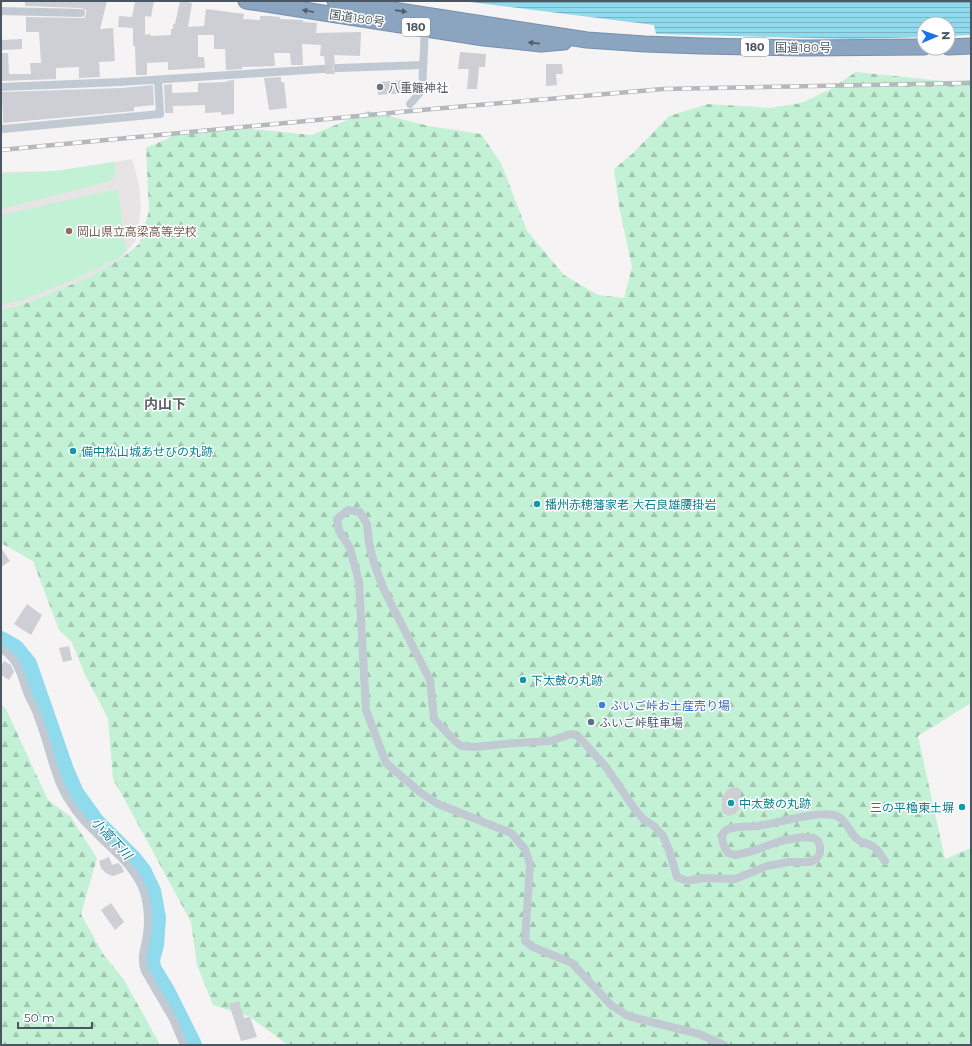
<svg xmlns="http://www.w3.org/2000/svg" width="972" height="1046" viewBox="0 0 972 1046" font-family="Montserrat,'Noto Sans JP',sans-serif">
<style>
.education{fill:#e6e4e5}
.forest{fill:url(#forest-firs)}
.park{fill:#c3f1d5}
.water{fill:url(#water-rules)}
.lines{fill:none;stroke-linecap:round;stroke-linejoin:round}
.river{stroke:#90daee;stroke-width:18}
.building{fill:#cdcfd5}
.street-tunnel{stroke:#caccce;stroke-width:8;stroke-dasharray:8 4;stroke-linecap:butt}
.highway-casing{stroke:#7690ad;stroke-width:17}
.street{stroke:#c1cad2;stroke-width:8}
.highway{stroke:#8ba5c1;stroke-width:15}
.rail-casing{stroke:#b5b8bd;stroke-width:4.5}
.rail{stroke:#fff;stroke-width:3;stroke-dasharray:9;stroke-linecap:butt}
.oneway{fill:#505e6b}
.worship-dot{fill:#6b7280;stroke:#fff;stroke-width:1.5}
.education-dot{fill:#8d6e63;stroke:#fff;stroke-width:1.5}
.culture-dot{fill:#0f9aa8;stroke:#fff;stroke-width:1.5}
.shop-dot{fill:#3f7fe0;stroke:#fff;stroke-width:1.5}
.service-dot{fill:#5c6f8a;stroke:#fff;stroke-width:1.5}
.labels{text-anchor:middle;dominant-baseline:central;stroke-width:3;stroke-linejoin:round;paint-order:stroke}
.shield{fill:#fff;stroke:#808990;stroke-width:1}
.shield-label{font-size:11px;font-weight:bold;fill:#4a5661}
.street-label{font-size:12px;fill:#4a5661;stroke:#fff}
.worship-label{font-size:12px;fill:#5b616d;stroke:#fff;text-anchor:start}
.education-label{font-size:12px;fill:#785e54;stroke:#fff;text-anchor:start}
.culture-label{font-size:12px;fill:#0d838f;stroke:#fff;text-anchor:start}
.shop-label{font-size:12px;fill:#366cbe;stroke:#fff;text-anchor:start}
.service-label{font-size:12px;fill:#4e5e75;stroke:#fff;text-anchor:start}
.water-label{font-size:13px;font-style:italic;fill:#0c7c9b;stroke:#fff}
.quarter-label{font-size:14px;font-weight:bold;fill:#5f6368;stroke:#fff}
</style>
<defs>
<pattern id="forest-firs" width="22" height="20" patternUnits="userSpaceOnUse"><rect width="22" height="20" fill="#c3f1d5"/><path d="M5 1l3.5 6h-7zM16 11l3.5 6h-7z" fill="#a0c6b0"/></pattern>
<pattern id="water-rules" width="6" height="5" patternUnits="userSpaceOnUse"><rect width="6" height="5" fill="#90daee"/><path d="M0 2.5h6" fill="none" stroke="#78b4c4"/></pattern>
</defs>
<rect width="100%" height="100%" fill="#f5f3f3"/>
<polygon class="education" points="132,159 139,184 141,208 136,240 122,258 88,278 24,304 1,310 1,172 56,171"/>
<g class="forest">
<polygon points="856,72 943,81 971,80 971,703 918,736 945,859 971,848 971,1045 288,1045 250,1017 213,1005 197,965 191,922 126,802 113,779 108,718 85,675 72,642 59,630 33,561 1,543 1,310 24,304 88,278 122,258 139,244 149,211 146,148 180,133 252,129 312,135 368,111 429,126 481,134 501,163 527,231 564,275 598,295 624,298 632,267 619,206 614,169 632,154 669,116 708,104 770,108 801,103 829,90"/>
<polygon points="1,705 6,709 48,800 70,816 97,858 81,914 103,954 124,980 157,1039 159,1045 1,1045"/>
</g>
<g class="park">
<polygon points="114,162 115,175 110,181 1,209 1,174 56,171"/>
<polygon points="118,189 126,250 119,258 72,280 22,300 1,305 1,215"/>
</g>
<polygon class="water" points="462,1 971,1 971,35 948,36 948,24 924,24 924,37 850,39 656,34 654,25"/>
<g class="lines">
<polyline class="river" points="1,640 15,648 28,664 65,770 75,793 95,821 133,859 143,872 152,891 157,918 155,945 151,960 152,968 167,993 193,1045"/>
</g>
<g class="building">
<polygon points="25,1 107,1 100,29 113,28 115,61 99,62 100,77 79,78 79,67 56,68 56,79 1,81 1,53 8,53 9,74 31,74 30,63 41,63 39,32 26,32 26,17 81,18 84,18 86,14 86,10 81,8 25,6"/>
<polygon points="135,1 154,1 151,17 145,16 145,35 150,34 151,36 171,35 171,29 173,29 173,24 175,24 180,1 183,1 192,3 188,27 204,26 206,9 244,14 243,19 260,20 260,16 270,16 280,17 280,19 303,20 303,22 317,23 316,33 361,32 360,56 334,55 335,64 333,68 335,74 325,74 327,68 325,64 324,56 320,56 321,45 302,44 303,65 291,65 290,53 274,53 275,66 242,67 242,69 226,70 225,49 214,49 214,35 198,35 198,57 204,57 205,68 168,70 168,62 147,63 147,75 136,75 135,46 133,46 133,28 118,27 119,16 132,17"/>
<polygon points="22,39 22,49 1,50 1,40"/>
<polygon points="460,52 486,54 485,67 479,67 477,89 467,89 469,69 458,69"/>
<polygon points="546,64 562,64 563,74 556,74 557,85 546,86"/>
<polygon points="281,77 281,82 284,82 287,108 269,110 264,78"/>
<polygon points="234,80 234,114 221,115 221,112 205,113 205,105 173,106 173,113 165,113 164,85 172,84 172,93 198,92 198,83 227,82 226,81"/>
<polygon points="407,80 407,93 378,95 378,82"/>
<polygon points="153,85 154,105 134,107 134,111 3,123 2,92 122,88"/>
<polygon points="1,548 10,561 1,567"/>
<polygon points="27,604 42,615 31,635 14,624"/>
<polygon points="69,646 72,660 63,662 59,648"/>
<polygon points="4,661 11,665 14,672 9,680 1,675 1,667"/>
<polygon points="733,787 739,788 741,791 739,809 735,814 728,816 722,812 722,798 727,790"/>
<polygon points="109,857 112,865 118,863 122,867 124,872 113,876 107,874 101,868 99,861"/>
<polygon points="111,903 124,922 115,930 101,910"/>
<polygon points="239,1001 244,1018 250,1017 257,1037 241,1041 229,1004"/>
</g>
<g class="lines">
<polyline class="street-tunnel" points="322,69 338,68"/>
<defs>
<g id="highway">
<polyline points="246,1 484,38 541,44 564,42"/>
<polyline points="335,1 587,40 645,44 702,46 804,48 924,47"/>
<polyline points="948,47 971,46"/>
</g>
</defs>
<use href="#highway" class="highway-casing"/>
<g class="street">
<polyline points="1,11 81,13"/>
<polyline points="338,68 423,65"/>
<polyline points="1,87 120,82 322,69"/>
<polyline points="410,104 422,90 425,28"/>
<polyline points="1,128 4,129 160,114 158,80"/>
<path d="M1 649C18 658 21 675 27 692 29 698 33 704 36 711 39 719 42 728 45 737 50 753 54 770 61 786 69 804 81 819 95 832 112 850 132 864 142 887 148 901 149 921 147 935 145 948 140 958 145 971L173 1019 184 1045"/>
<path d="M724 1045 699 1034 628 1016 611 1005 572 963 533 947 525 941 530 864 525 849 511 833 438 804 421 793 386 763 366 710 359 582 350 548 339 531 337 519 348 510 360 512 367 524 369 543 374 563 384 590 430 680 434 719 455 741 461 746 475 747 516 743 550 741 571 734 577 735 606 767 634 808 643 819 654 826 663 836 669 850 677 877 687 881 703 878 735 879 767 866 789 862H811L817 858 820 853V846L818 841 814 838 803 837 780 841 753 851 735 855 728 853C724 847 719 838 725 831 730 826 750 827 758 826 777 823 817 811 834 815 846 818 849 832 857 839 861 843 869 843 874 847 878 850 882 857 885 861"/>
</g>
<use href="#highway" class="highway"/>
<defs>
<polyline id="rail" points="1,150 432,109 663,89 971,83"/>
</defs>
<use href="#rail" class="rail-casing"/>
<use href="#rail" class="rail"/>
</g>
<defs><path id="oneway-solid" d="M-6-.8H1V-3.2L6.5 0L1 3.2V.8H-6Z"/></defs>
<g class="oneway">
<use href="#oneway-solid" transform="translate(308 11) rotate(-169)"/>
<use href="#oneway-solid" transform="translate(401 11) rotate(8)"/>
<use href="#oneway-solid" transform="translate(534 43) rotate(-174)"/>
</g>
<circle class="worship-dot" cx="380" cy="87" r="4"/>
<circle class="education-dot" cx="69" cy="231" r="4"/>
<g class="culture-dot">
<circle cx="73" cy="451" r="4"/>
<circle cx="537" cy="504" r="4"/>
<circle cx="523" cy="680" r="4"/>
<circle cx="731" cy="803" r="4"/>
<circle cx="962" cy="807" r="4"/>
</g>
<circle class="shop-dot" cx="602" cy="705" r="4"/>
<circle class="service-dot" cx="591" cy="722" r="4"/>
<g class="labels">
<g class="shield">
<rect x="402" y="18" width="28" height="18" rx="3"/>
<rect x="741" y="38" width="28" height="18" rx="3"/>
</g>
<g class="shield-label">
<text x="416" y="27">180</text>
<text x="755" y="47">180</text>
</g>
<g class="street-label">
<text transform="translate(357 18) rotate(8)">国道180号</text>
<text x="803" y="47">国道180号</text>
</g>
<g class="worship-label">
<text x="388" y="87">八重籬神社</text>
</g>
<g class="education-label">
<text x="77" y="231">岡山県立高梁高等学校</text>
</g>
<g class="culture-label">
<text x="81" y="451">備中松山城あせびの丸跡</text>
<text x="545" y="504">播州赤穂藩家老 大石良雄腰掛岩</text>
<text x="531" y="680">下太鼓の丸跡</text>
<text x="739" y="803">中太鼓の丸跡</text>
<text x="954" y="807" text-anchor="end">三の平櫓東土塀</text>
</g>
<g class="shop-label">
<text x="610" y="705">ふいご峠お土産売り場</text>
</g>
<g class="service-label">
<text x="599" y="722">ふいご峠駐車場</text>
</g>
<g class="water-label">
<text transform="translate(112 838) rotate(47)">小高下川</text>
</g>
<g class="quarter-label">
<text x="165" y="404">内山下</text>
</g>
</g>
<rect width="972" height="1046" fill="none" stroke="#4a5661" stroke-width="4"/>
<g transform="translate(936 36) rotate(88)"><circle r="19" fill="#ffffff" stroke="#b7bbc0"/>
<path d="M0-3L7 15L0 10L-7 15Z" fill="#1a73e8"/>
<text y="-6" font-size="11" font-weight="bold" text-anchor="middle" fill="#4a5661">N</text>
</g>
<path d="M18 1022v6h74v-6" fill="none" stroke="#4a5661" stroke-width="2"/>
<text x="24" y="1022" font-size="12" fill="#4a5661" stroke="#ffffff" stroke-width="3" paint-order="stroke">50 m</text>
</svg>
